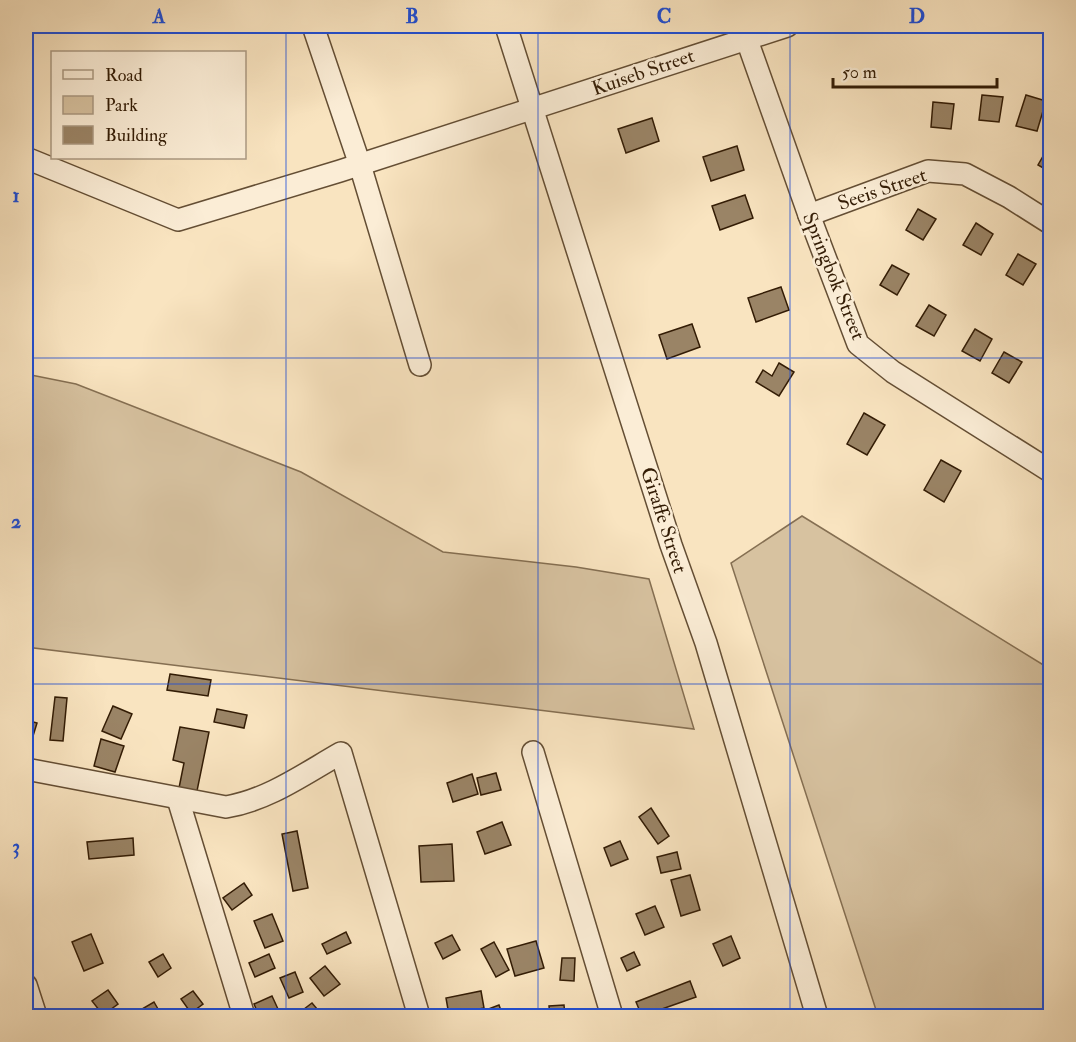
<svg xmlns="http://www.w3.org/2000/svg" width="1076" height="1042" viewBox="0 0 1076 1042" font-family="'IM FELL Double Pica',serif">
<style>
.green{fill:#d7c2a0;stroke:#856f52;stroke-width:1.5}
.building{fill:#9a8466;stroke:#331c05;stroke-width:1.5}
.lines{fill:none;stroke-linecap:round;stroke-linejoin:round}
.minor-casing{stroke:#644e34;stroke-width:24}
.minor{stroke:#fbedd6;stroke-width:21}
.grid{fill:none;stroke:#1d4ed8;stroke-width:1.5;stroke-opacity:0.55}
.labels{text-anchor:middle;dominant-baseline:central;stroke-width:5;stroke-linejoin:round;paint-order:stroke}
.street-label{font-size:20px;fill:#331c05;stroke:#fbedd6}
.neatline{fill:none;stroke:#1d4ed8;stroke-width:2}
.grid-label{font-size:20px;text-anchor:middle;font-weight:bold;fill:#1d4ed8}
</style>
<rect width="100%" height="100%" fill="#f9e4c0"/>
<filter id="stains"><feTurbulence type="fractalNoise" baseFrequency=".00333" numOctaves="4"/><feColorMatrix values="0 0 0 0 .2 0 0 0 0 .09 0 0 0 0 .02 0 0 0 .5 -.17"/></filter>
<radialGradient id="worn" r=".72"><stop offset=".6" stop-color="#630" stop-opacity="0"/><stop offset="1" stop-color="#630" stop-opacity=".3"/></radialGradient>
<g class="green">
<polygon points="26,374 76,384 301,472 443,552 576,567 649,579 694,729 26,647"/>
<polygon points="802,516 1050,669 1050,1016 878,1016 731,563"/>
</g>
<g class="building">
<polygon points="982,95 1003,97 999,122 979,120"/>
<polygon points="1026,95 1046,101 1037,131 1016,126"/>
<polygon points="933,102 954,104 951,129 931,127"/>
<polygon points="652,118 659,141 626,153 618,129"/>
<polygon points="1050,144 1050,172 1038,165"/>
<polygon points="737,146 744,170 711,181 703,157"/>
<polygon points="745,195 753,218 720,230 712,206"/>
<polygon points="918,209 936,219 923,240 906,230"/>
<polygon points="976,223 993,234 981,255 963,245"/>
<polygon points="1018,254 1036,264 1023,285 1006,275"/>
<polygon points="892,265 909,274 897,295 880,285"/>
<polygon points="781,287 789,310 756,322 748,298"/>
<polygon points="929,305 946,315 934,336 916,326"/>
<polygon points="692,324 700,347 667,359 659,335"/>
<polygon points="975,329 992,339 980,361 962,351"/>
<polygon points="1004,352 1022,362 1009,383 992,373"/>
<polygon points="779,363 794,372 779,396 756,382 763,370 772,376"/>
<polygon points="864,413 885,425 867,455 847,444"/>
<polygon points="941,460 961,471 944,502 924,490"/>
<polygon points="170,674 211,680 208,696 167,690"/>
<polygon points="55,697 67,698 63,741 50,740"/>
<polygon points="113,706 132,714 121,739 102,731"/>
<polygon points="217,709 247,715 244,728 214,722"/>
<polygon points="26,720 37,723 33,736 26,734"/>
<polygon points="180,727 209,732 197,791 179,788 184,763 173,760"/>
<polygon points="101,739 124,746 115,772 94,766"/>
<polygon points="496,773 501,790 481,795 477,778"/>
<polygon points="472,774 478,794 453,802 447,783"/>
<polygon points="651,808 669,836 658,844 639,817"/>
<polygon points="502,822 511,845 485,854 477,832"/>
<polygon points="297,831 308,888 293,891 282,834"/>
<polygon points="133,838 134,855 89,859 87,842"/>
<polygon points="620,841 628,859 611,866 604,848"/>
<polygon points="452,844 454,881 421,882 419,846"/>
<polygon points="677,852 681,869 661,873 657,857"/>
<polygon points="690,875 700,910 681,916 671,880"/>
<polygon points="244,883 252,895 232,910 223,898"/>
<polygon points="655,906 664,927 645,935 636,914"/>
<polygon points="272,914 283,941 265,948 254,921"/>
<polygon points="346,932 351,943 327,954 322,944"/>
<polygon points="91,934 103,963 84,971 72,942"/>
<polygon points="452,935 460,950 443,959 435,943"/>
<polygon points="731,936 740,958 723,966 713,944"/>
<polygon points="536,941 544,968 515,976 507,949"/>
<polygon points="494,942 509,970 496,977 481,949"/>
<polygon points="634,952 640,965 627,971 621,958"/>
<polygon points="163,954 171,968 158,977 149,962"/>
<polygon points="269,954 275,968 255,977 249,963"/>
<polygon points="562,958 575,958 574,981 560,980"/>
<polygon points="325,966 340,984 324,996 310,978"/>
<polygon points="295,972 303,992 289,998 280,978"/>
<polygon points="690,981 696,997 642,1016 636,1002"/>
<polygon points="108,990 118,1004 103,1015 92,1001"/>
<polygon points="193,991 203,1004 191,1013 181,999"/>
<polygon points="481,991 484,1008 449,1015 446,998"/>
<polygon points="272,996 278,1009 259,1016 254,1004"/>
<polygon points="154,1002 162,1016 130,1016"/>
<polygon points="312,1003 323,1016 295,1016"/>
<polygon points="499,1005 503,1016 488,1016 486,1010"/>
<polygon points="564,1005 565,1016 550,1016 549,1006"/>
<polygon points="482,1010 483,1016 460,1016"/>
</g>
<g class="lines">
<defs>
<g id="minor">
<polyline points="313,26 360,165 420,365"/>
<polyline points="506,26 671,545 706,643 817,1016"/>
<polyline points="742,26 809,215 858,344 893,372 1050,471"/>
<polyline points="26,158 178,220 340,171 787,26"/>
<polyline points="809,215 928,171 965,174 1009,197 1050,223"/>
<polyline points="533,752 612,1016"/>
<path d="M26 769 226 807C268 800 304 774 341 753L419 1016"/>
<polyline points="178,799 244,1016"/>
<polyline points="26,985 36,1016"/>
</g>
</defs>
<use href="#minor" class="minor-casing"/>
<use href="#minor" class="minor"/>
</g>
<path class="grid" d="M286 26V1016M538 26V1016M790 26V1016M26 358H1050M26 684H1050"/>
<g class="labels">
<g class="street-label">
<text transform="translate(643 72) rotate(-19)">Kuiseb Street</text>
<text transform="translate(882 189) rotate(-19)">Seeis Street</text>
<text transform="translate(834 276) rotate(68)">Springbok Street</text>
<text transform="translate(664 520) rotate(72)">Giraffe Street</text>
</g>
</g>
<rect width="1076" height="1042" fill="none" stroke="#f9e4c0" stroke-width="66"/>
<rect x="51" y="51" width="195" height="108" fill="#fbedd6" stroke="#ab9982" stroke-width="1.5"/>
<rect x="63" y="70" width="30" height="9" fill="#fbedd6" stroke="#ab9982" stroke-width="1.5"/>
<text x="105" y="81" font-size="18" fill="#331c05">Road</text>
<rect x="63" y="96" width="30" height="18" fill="#d7c2a0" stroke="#ab9982" stroke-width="1.5"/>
<text x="105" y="111" font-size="18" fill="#331c05">Park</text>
<rect x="63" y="126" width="30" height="18" fill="#9a8466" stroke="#ab9982" stroke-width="1.5"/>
<text x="105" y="141" font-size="18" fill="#331c05">Building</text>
<path d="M833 78v9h164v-9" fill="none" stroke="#331c05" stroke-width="3"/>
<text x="842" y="78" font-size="18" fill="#331c05" stroke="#fbedd6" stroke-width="4.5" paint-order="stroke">50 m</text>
<rect x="33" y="33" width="1010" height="976" class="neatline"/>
<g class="grid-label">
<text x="159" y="23">A</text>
<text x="412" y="23">B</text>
<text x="664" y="23">C</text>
<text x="917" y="23">D</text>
<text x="16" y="202">1</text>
<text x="16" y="528">2</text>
<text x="16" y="853">3</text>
</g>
<rect width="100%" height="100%" filter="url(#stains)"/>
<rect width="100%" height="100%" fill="url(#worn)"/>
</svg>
